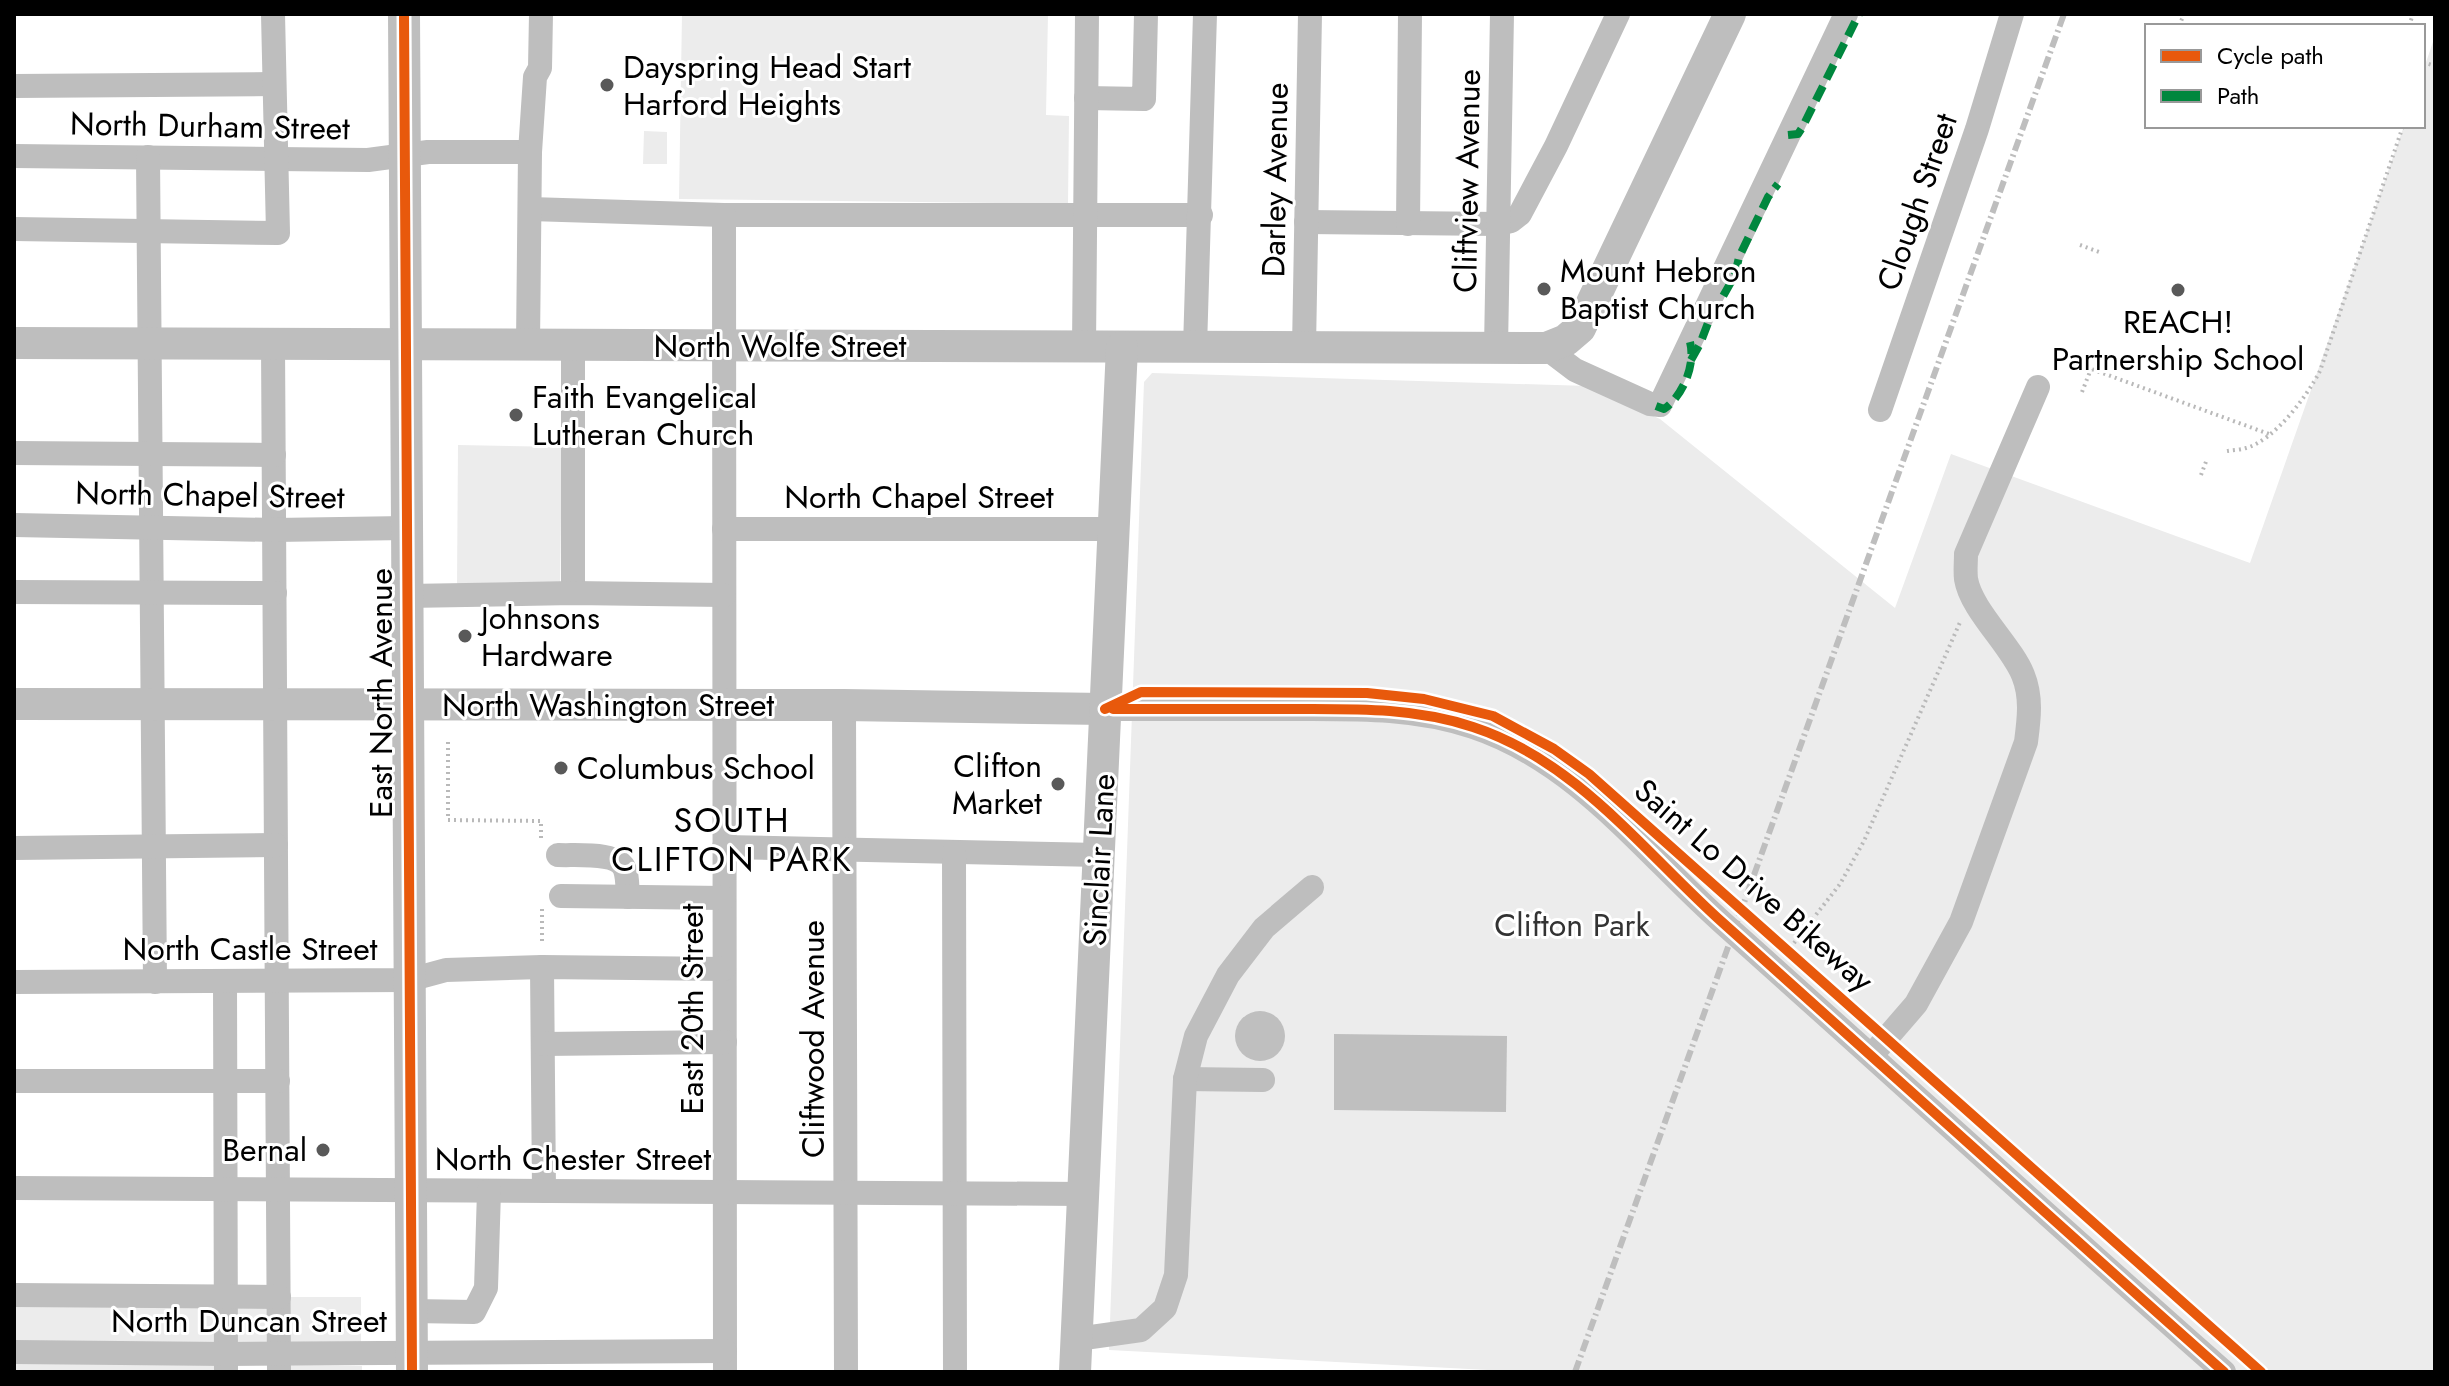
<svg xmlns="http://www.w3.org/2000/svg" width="2449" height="1386" viewBox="0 0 2449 1386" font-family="Jost,sans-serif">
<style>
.green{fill:#ececec}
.water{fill:#bfbfbf}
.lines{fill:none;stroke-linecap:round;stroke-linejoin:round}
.path{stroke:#b9b9b9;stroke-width:4;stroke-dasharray:2 4;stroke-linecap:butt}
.minor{stroke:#bebebe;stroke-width:24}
.major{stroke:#bebebe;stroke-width:32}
.rail{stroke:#bebebe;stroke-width:6;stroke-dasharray:12 4 2 4;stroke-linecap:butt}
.quiet{stroke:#00873e;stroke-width:8;stroke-dasharray:16 8;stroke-linecap:butt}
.cycleway-casing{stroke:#fff;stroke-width:15}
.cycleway{stroke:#e8590c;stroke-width:10}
.poi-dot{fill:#595959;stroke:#fff;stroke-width:3}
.labels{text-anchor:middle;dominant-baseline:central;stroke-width:6;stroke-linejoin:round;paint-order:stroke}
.poi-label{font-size:32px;fill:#000;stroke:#fff;text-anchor:start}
.street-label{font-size:32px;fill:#000;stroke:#fff}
.park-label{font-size:32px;fill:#333;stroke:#fff}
.neighbourhood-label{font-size:34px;letter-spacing:2px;fill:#000;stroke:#fff}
</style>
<rect width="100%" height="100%" fill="#fff"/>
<g class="green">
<polygon points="682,14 1048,14 1046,115 1069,116 1068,204 679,199"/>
<polygon points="2435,36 2435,1372 1528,1372 1109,1350 1144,382 1152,373 1588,386 1660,419 1895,608 1951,454 2250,563 2404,126 2423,126 2423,71"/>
<polygon points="644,131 667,132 667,164 643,164"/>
<polygon points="458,445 562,447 560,586 457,585"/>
<polygon points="286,1297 361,1297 361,1345 285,1345"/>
<polygon points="216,1302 216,1372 14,1372 14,1303"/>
<rect x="236" y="1303" width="38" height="41"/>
<polygon points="286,1365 362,1366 362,1372 286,1372"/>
</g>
<g class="water">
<circle cx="1260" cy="1036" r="25"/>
<polygon points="1334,1034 1507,1036 1506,1112 1334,1110"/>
</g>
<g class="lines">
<g class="path">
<polyline points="2179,26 2184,14"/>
<polyline points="2409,26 2413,14"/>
<polyline points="2423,62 2435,66"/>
<polyline points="2080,245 2102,253"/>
<polyline points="2064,359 2269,434"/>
<polyline points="2082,392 2091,369"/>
<path d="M2227 451C2233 450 2240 450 2246 448 2275 440 2307 396 2320 371L2403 126"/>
<polyline points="2201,475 2207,459"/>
<polyline points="448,742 448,820 541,821 541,840"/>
<polyline points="542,909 542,944"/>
<polyline points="1794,943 1840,884 1864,841 1961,620"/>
</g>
<g class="minor">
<polyline points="14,86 273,84"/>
<polyline points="1086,98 1144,99 1146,14"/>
<polyline points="14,156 368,160 428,152 530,152"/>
<polyline points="148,157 155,982"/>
<polyline points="530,209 724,215 1201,215"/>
<polyline points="724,215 725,1372"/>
<polyline points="1306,222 1498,224 1511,221 1520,214 1556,146 1618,14"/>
<polyline points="1408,224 1410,14"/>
<polyline points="14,229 278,233 273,14"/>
<polyline points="273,344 279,1372"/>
<polyline points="528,345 530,152 535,77 540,68 541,14"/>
<polyline points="1084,347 1087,14"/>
<polyline points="1195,348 1205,14"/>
<polyline points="1304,348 1310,14"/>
<polyline points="1496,348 1502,14"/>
<polyline points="1546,348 1575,370 1650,404 1660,405 1846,14"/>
<polyline points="1880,410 1977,129 2012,14"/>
<polyline points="14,453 274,455"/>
<polyline points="14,525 275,530 406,528"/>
<polyline points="724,529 1114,529"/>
<polyline points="14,592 275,593"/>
<polyline points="573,593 573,345"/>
<polyline points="407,596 573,593 724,595"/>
<polyline points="844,705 846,1372"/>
<path d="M1105 709C1167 709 1229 709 1290 709 1352 709 1414 707 1473 727 1578 762 1644 853 1724 924 1891 1073 2056 1224 2224 1372"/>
<polyline points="724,847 1099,855"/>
<polyline points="14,848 276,845"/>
<polyline points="954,852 955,1372"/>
<path d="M558 855C575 856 619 851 625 870 628 878 627 889 628 897"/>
<polyline points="561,896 724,898"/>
<polyline points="542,967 544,1191"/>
<polyline points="225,981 226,1372"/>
<polyline points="14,982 409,980 446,970 542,967 724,969"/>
<polyline points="543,1044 725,1042"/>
<path d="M1872 1055 1916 1004 1961 922 2026 742C2029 719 2032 697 2023 675 2011 645 1971 610 1966 579 1965 571 1966 562 1966 554L2038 387"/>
<polyline points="1185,1079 1263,1080"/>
<polyline points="14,1081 278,1081"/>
<polyline points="14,1188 1084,1194"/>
<polyline points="14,1295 279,1297"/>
<polyline points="412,1311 474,1312 486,1288 489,1191"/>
<polyline points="1077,1339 1141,1330 1165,1308 1176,1275 1185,1079 1196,1036 1228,975 1264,928 1312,887"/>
<polyline points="14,1352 226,1354 725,1351"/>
</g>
<g class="major">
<polyline points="404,14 412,1372"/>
<polyline points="14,343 1546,348 1566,340 1580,328 1730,14"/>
<polyline points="14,704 844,705 1105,709"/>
<polyline points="1075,1372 1122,347"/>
</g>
<polyline class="rail" points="1575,1372 2064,14"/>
<g class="quiet">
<polyline points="1788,135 1798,134 1802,128 1859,14"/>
<polyline points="1691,360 1700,344 1708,323 1735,275 1739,257 1768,197 1778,184"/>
<path d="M1656 406 1664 409C1683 396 1696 364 1690 342"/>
</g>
<defs>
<g id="cycleway">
<polyline points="404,14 412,1372"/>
<polyline points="1105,709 1141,692 1367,693 1424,699 1493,716 1554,749 1589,774 2261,1372"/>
<path d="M1113 709C1172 709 1231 709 1290 709 1352 709 1413 707 1473 727 1577 761 1643 851 1722 922 1890 1072 2056 1223 2224 1372"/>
</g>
</defs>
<use href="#cycleway" class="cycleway-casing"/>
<use href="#cycleway" class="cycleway"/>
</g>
<g class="poi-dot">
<circle cx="607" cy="85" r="8"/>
<circle cx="1544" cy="289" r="8"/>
<circle cx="2178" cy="290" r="8"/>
<circle cx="516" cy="415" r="8"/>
<circle cx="465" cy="636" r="8"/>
<circle cx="561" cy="768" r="8"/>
<circle cx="1058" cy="784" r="8"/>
<circle cx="323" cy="1150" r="8"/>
</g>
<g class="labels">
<g class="poi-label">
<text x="623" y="67">Dayspring Head Start<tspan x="623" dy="37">Harford Heights</tspan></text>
<text x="1560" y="271">Mount Hebron<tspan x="1560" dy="37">Baptist Church</tspan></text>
<text x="2178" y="322" text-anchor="middle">REACH!<tspan x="2178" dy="37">Partnership School</tspan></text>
<text x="532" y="397">Faith Evangelical<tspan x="532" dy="37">Lutheran Church</tspan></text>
<text x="481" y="618">Johnsons<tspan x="481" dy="37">Hardware</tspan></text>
<text x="1042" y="766" text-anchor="end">Clifton<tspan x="1042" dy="37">Market</tspan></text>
<text x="577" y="768">Columbus School</text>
<text x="307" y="1150" text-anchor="end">Bernal</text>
</g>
<g class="street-label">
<text transform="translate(210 126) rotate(1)">North Durham Street</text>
<text transform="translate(1275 180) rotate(-89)">Darley Avenue</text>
<text transform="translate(1467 181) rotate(-89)">Cliftview Avenue</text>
<text transform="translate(1917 202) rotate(-71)">Clough Street</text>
<text x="780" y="346">North Wolfe Street</text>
<text transform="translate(210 495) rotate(1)">North Chapel Street</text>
<text x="919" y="497">North Chapel Street</text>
<text transform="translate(381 693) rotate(-90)">East North Avenue</text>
<text x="608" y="705">North Washington Street</text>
<text transform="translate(1099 860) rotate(-87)">Sinclair Lane</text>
<text transform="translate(1754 885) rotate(41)">Saint Lo Drive Bikeway</text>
<text x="250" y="949">North Castle Street</text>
<text transform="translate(692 1009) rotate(-90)">East 20th Street</text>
<text transform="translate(813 1039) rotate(-90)">Cliftwood Avenue</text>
<text x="573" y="1159">North Chester Street</text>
<text x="249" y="1321">North Duncan Street</text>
</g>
<g class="park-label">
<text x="1572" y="925">Clifton Park</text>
</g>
<g class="neighbourhood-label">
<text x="732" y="820">SOUTH<tspan x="732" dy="39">CLIFTON PARK</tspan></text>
</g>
</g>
<rect width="2449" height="1386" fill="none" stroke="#000000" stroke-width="32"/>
<rect x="2145" y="24" width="280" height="104" fill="#ffffff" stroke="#999999" stroke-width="2"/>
<rect x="2161" y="50" width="40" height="12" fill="#e8590c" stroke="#999999" stroke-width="2"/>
<text x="2217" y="64" font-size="24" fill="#000000">Cycle path</text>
<rect x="2161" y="90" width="40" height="12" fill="#00873e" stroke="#999999" stroke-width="2"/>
<text x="2217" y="104" font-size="24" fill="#000000">Path</text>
</svg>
